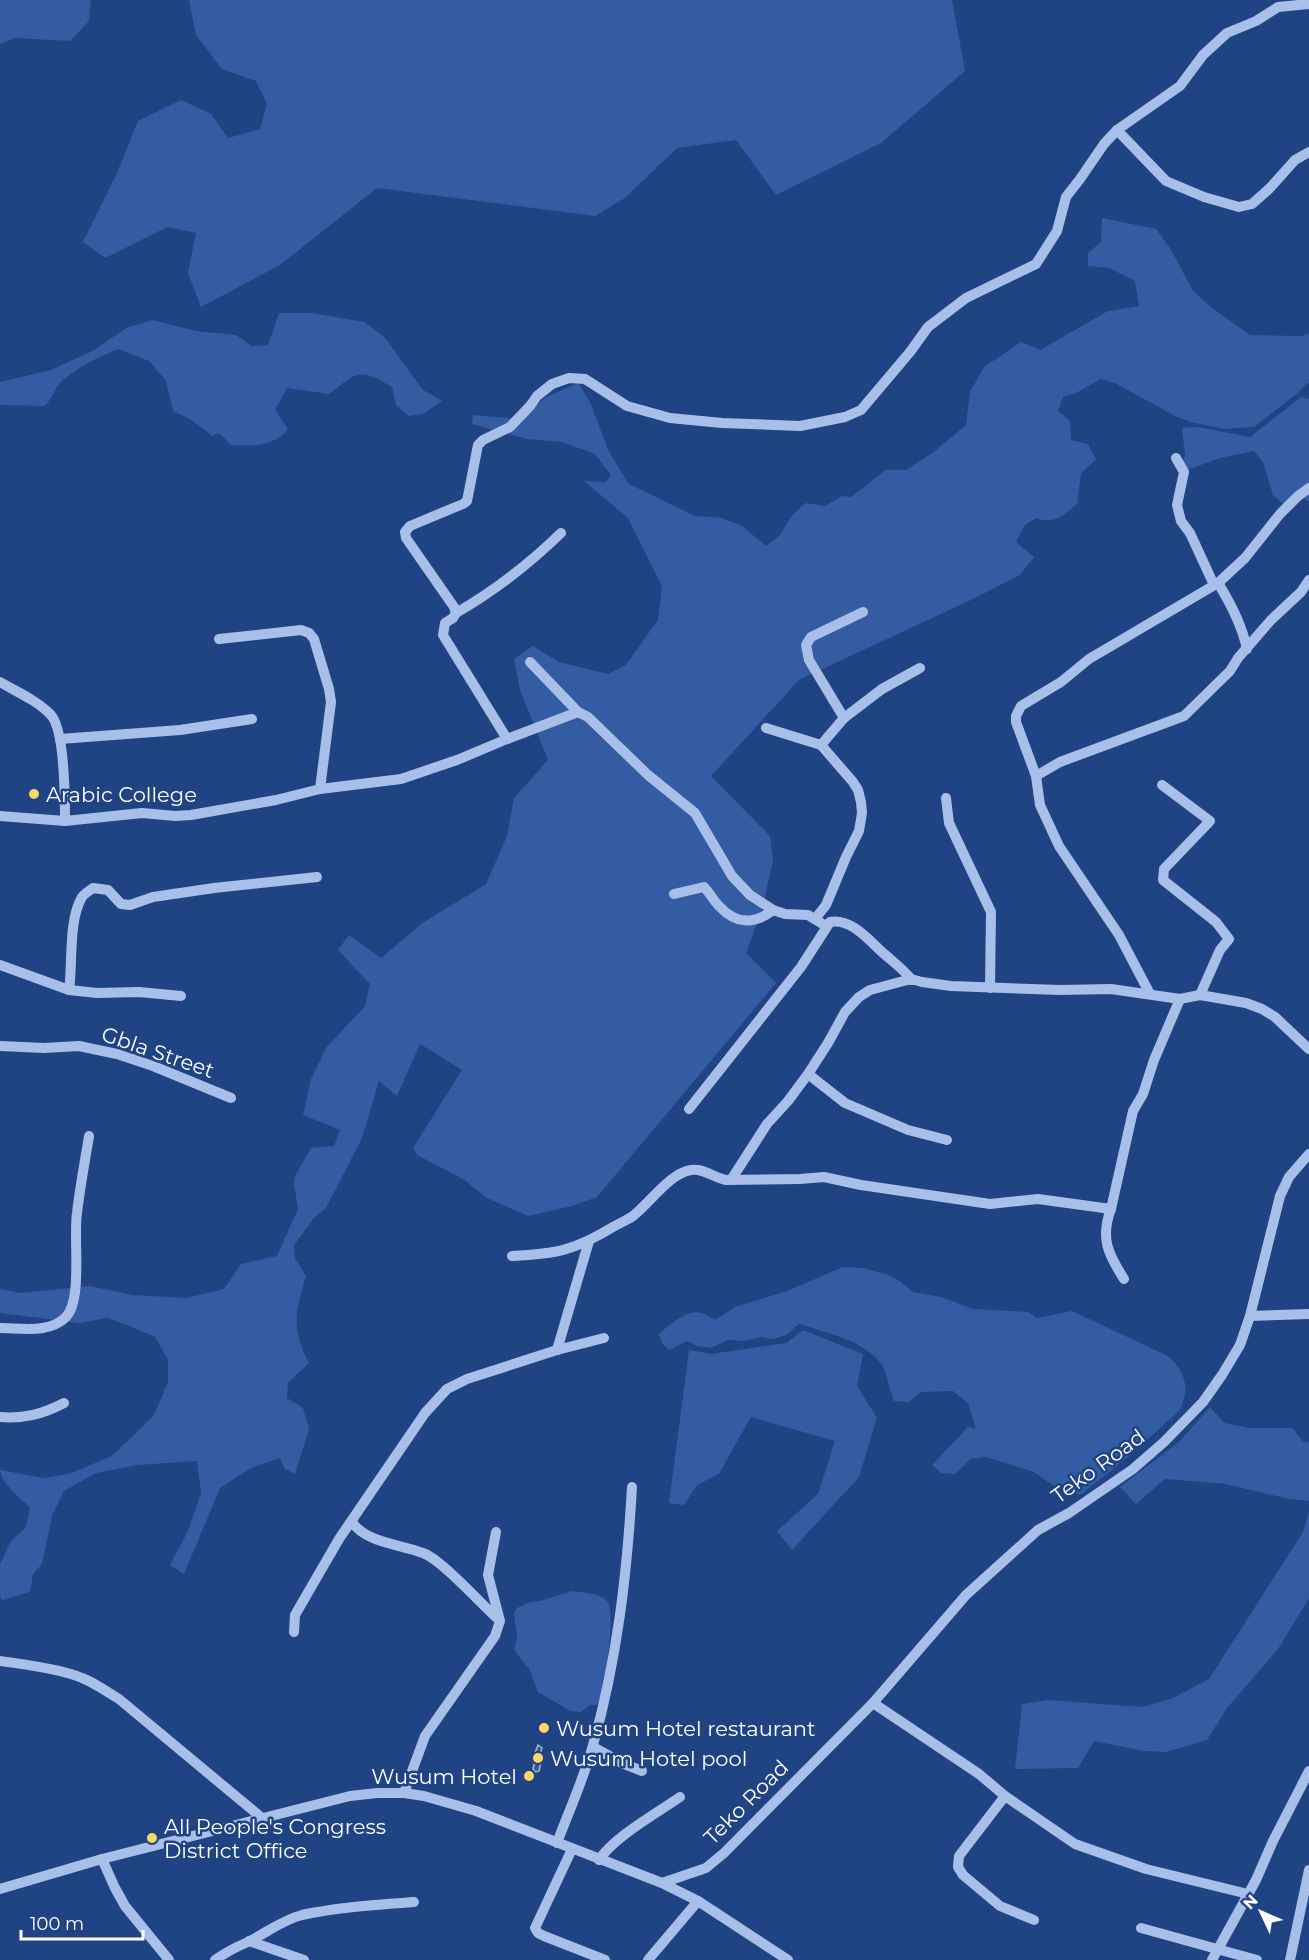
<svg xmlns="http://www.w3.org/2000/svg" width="1309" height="1960" viewBox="0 0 1309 1960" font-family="Montserrat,sans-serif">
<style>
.green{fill:#345ca2}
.water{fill:#3c5686;stroke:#9cbaeb;stroke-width:1.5}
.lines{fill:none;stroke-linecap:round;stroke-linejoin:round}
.minor{stroke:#a8c0e9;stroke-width:10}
.poi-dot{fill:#f7d968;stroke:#204384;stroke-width:2}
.labels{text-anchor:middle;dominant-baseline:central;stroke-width:5;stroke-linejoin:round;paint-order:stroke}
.poi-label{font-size:21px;fill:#fff;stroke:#204384;text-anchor:start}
.street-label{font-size:21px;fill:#fff;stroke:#204384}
</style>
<rect width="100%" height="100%" fill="#204384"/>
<g class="green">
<polygon points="0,0 91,0 89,21 70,41 15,38 0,44"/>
<polygon points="189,0 952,0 965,71 881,143 776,195 736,140 677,148 625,198 595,216 377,188 280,265 201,307 188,273 196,233 167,227 105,258 83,242 116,175 138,121 181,100 211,114 228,138 260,129 267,104 256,81 222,69 196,35"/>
<path d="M1102 218 1156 229 1170 248 1193 291 1211 307 1250 335 1301 336 1309 333V383H1307L1299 392 1254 427 1225 429 1194 423 1175 416 1115 383 1101 379 1076 393 1063 397 1058 411 1070 421 1071 440 1088 444 1096 459 1081 474 1077 504C1063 515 1055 525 1036 518L1024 526 1016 542 1034 557 1020 575 975 598 799 680 711 776 770 836 773 860 762 910 746 953 776 983 597 1197 572 1206 528 1216 487 1198 463 1179 417 1155 413 1148 462 1070 420 1044 397 1096 379 1081 362 1138 326 1208 314 1218 294 1245 295 1258 306 1276C296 1313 290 1326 309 1363L288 1383 287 1398 303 1408 309 1429 295 1474 285 1469 280 1458 251 1468 220 1488 184 1574 170 1565 188 1531 201 1493 197 1461 138 1465 96 1473 64 1491 52 1516 42 1564 33 1574 30 1592 2 1600 0 1596V1564L11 1541 26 1527 30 1507C20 1498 2 1484 0 1470L44 1478 69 1474 112 1456 154 1415 168 1382V1360L155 1337 127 1325 107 1318 80 1323 0 1313V1289L21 1293 90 1286 132 1295 187 1298 224 1289 241 1264 277 1256 298 1209 294 1184 295 1176 311 1148 334 1146 340 1130 303 1115 311 1079 326 1048 365 1006 370 984 338 950 349 935 381 958 421 924 486 884 507 836 514 798 548 760 520 690 514 659 533 646 559 662 608 674 626 665 658 620 662 586 628 518 584 481 606 482 611 475 595 454 562 442 527 439 472 424 473 415 520 419 546 397 578 383 590 402 609 452 629 484 695 516 722 518 742 526 766 546 780 535 793 514 806 503 825 506 842 496 851 497 886 470H906L935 451 966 425 970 392 984 367 1021 342 1040 350 1108 311 1139 306 1135 281 1109 268 1088 266V253L1101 242Z"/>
<path d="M279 313H312L365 322 385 338 423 390 442 401 423 414 408 416 396 405 392 387C359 368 358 371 329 394L287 388 275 410 288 429C273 447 253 446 231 445L219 433 212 436 190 419 173 411 166 381 149 361 118 349C97 358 77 367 60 383 54 389 52 399 45 406L0 405V382L51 370 94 350 126 328 152 320 196 331 236 335 252 346 268 345Z"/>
<polygon points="1301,397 1309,399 1309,502 1304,498 1285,506 1273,495 1263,462 1254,451 1220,458 1181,472 1185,455 1182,428 1198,427 1250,437"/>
<path d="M843 1267 863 1268 886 1274 900 1281 913 1292 941 1297 973 1309 1028 1312 1037 1318 1072 1311 1166 1355C1183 1368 1191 1386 1181 1407 1179 1413 1170 1419 1165 1423 1139 1449 1109 1472 1080 1495L1054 1486 1034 1472 986 1457 970 1459 955 1474 941 1473 932 1465 968 1427 976 1429 968 1403 953 1391 921 1392 909 1402 894 1401C891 1393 885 1369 882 1365 866 1341 825 1332 799 1324L786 1335 774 1339 761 1337 743 1341 728 1340 711 1348 697 1346 687 1341 669 1350 662 1343 659 1334C670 1325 686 1309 702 1313 706 1314 712 1318 715 1320L735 1307 787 1291Z"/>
<polygon points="803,1330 863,1354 857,1386 877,1418 859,1477 792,1550 777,1531 818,1494 835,1441 751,1417 719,1474 697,1485 684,1505 669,1503 689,1350 711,1354 787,1343"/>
<polygon points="1210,1407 1224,1423 1250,1428 1293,1428 1302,1441 1309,1442 1309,1501 1289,1499 1225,1484 1165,1479 1136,1504 1120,1487 1179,1442"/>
<polygon points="1309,1511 1309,1598 1278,1649 1227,1708 1207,1740 1166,1752 1145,1751 1094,1741 1078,1768 1015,1769 1022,1704 1047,1700 1142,1707 1173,1698 1209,1679 1303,1532"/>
<path d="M572 1591C583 1593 598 1592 607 1601 616 1611 606 1677 602 1692 601 1697 599 1701 596 1705H590L581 1712 570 1711 538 1692 529 1669 514 1650 517 1638 514 1613 517 1608 527 1603 544 1600Z"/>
</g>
<polygon class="water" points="538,1745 542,1748 540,1754 542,1758 539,1771 536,1772 533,1769 535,1761 533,1758"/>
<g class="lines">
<g class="minor">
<polyline points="1117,130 1166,181 1204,197 1239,207 1252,204 1270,188 1295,160 1309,152"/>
<polyline points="1176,458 1184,472 1177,505 1181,521 1190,533 1214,585"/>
<path d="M1218 583C1231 604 1242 625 1247 649"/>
<path d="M456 613C496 590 528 565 561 533"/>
<polyline points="219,639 301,630 309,633 314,639 329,689 331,702 320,789"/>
<polyline points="530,662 578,712 588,717 648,775 695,813 732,876 750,895 773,910 785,914 808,915 826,926"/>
<path d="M0 682C17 692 38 701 51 715 65 731 65 799 65 821"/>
<polyline points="844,718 809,660 806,645 811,637 863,612"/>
<polyline points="766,728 821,745 853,782 858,790 861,802 862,813 859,831 846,857 826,905 815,919"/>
<polyline points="60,739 180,730 252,719"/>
<polyline points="507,739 443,635 445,623 453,618 456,613 454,607 406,538 405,532 410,526 463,504 467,501 478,445 483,440 510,427 530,406 537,396 552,384 569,378 585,379 627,406 670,418 722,423 800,426 845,417 861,410 910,352 928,327 966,298 1036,264 1057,231 1066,197 1080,179 1104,144 1117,130 1180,86 1203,55 1227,33 1256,21 1278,7 1309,4"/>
<polyline points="821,745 844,718 882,689 920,668"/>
<polyline points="1036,776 1016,722 1016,716 1021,706 1061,682 1089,659 1218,583 1245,558 1280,514 1298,496 1309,488"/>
<polyline points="1162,785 1210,821 1164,869 1163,880 1216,922 1229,939 1220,950 1200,995"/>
<polyline points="946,798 949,823 991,912 990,988"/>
<polyline points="0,816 65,821 142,813 175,816 191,815 276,800 320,789 401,779 457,760 507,739 578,712"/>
<path d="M674 894 704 887C710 893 713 900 719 906 735 924 754 925 773 910"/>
<polyline points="0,965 69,990 97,993 139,992 181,996"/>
<path d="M69 990C73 963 68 921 82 897 84 894 89 891 93 888L108 890 121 904 130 905 153 897 214 888 317 877"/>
<polyline points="1150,994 1119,935 1059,846 1040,805 1036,776 1060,762 1184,716 1230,671 1238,658 1271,620 1301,592 1309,580"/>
<polyline points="0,1046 44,1048 79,1046 117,1054 153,1066 231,1098"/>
<polyline points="808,1074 845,1103 908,1130 947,1140"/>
<path d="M689 1109 801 967 830 922C851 918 869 940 882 952 892 961 902 968 911 979"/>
<polyline points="731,1180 767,1124 788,1101 808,1074 828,1043 845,1012 859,997 870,990 911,979 922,982 951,986 1060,990 1111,989 1180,999 1200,995 1246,1003 1262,1009 1275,1017 1309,1049"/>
<path d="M512 1256C557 1254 575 1250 613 1227 620 1223 627 1220 633 1216 650 1203 670 1173 691 1170 704 1168 714 1178 726 1180L800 1179 824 1177 861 1185 990 1204 1038 1199 1111 1209"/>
<path d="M1124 1279C1108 1254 1100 1238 1111 1209L1133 1111 1143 1094 1154 1060 1180 999"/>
<polyline points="1250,1316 1309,1314"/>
<path d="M0 1328C21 1328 49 1334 66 1317 83 1299 73 1238 77 1213 80 1187 85 1161 89 1136"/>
<polyline points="557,1350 589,1241"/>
<path d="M0 1417C24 1419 43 1414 64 1403"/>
<path d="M352 1522C366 1543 400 1544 423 1553 442 1560 481 1604 498 1619"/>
<polyline points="294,1632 295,1615 339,1539 425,1413 447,1389 467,1379 557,1350 604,1338"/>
<path d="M0 1661C23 1664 62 1669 82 1678 95 1683 107 1692 119 1699L262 1818"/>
<polyline points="873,1703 979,1774 1005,1796 959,1856 958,1867 963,1875 1000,1906 1034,1920"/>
<polyline points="593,1747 622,1763 642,1771"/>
<polyline points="404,1793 425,1736 495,1636 500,1621 488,1575 496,1532"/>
<polyline points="1005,1796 1075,1844 1146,1869 1248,1894"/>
<path d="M557 1843C569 1811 584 1778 593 1745 617 1660 627 1575 632 1487"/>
<polyline points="572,1849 535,1928 538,1933 544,1936 605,1960"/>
<polyline points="102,1859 115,1888 125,1906 169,1960"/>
<path d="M599 1860C614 1837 657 1813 680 1797"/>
<polyline points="662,1883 698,1901 788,1960"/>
<polyline points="0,1889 102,1859 350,1796 377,1793 404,1793 424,1796 476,1811 662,1883 706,1868 724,1853 873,1703 966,1595 1038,1530 1069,1513 1133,1469 1164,1442 1203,1402 1222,1375 1240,1345 1250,1316 1280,1196 1289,1177 1309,1154"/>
<polyline points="1141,1928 1257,1960"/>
<polyline points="249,1941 304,1960"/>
<path d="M215 1960C226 1952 236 1947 248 1942 266 1933 282 1920 302 1915 339 1907 377 1905 414 1902"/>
<polyline points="648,1960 698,1901"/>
<polyline points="1212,1960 1256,1880 1273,1841 1309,1771"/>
<polyline points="1290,1960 1309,1870"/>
</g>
</g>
<g class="poi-dot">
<circle cx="34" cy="794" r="6"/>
<circle cx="544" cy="1728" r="6"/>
<circle cx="538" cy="1758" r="6"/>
<circle cx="529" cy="1776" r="6"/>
<circle cx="152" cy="1838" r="6"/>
</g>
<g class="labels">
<g class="poi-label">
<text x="46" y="794">Arabic College</text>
<text x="556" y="1728">Wusum Hotel restaurant</text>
<text x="550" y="1758">Wusum Hotel pool</text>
<text x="517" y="1776" text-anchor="end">Wusum Hotel</text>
<text x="164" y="1826">All People's Congress<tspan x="164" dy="24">District Office</tspan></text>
</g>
<g class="street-label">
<text transform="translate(158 1052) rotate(19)">Gbla Street</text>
<text transform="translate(1098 1466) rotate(-36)">Teko Road</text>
<text transform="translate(746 1802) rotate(-45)">Teko Road</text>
</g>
</g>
<g transform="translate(1261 1912) rotate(314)" stroke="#204384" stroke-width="4.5" paint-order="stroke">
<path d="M0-4.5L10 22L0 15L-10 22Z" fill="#ffffff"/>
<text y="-9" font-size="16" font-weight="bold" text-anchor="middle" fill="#ffffff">N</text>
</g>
<path d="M21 1930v9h122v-9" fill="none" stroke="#ffffff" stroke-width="3"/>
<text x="30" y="1930" font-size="18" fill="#ffffff" stroke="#204384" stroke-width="4.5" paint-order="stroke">100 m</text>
</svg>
